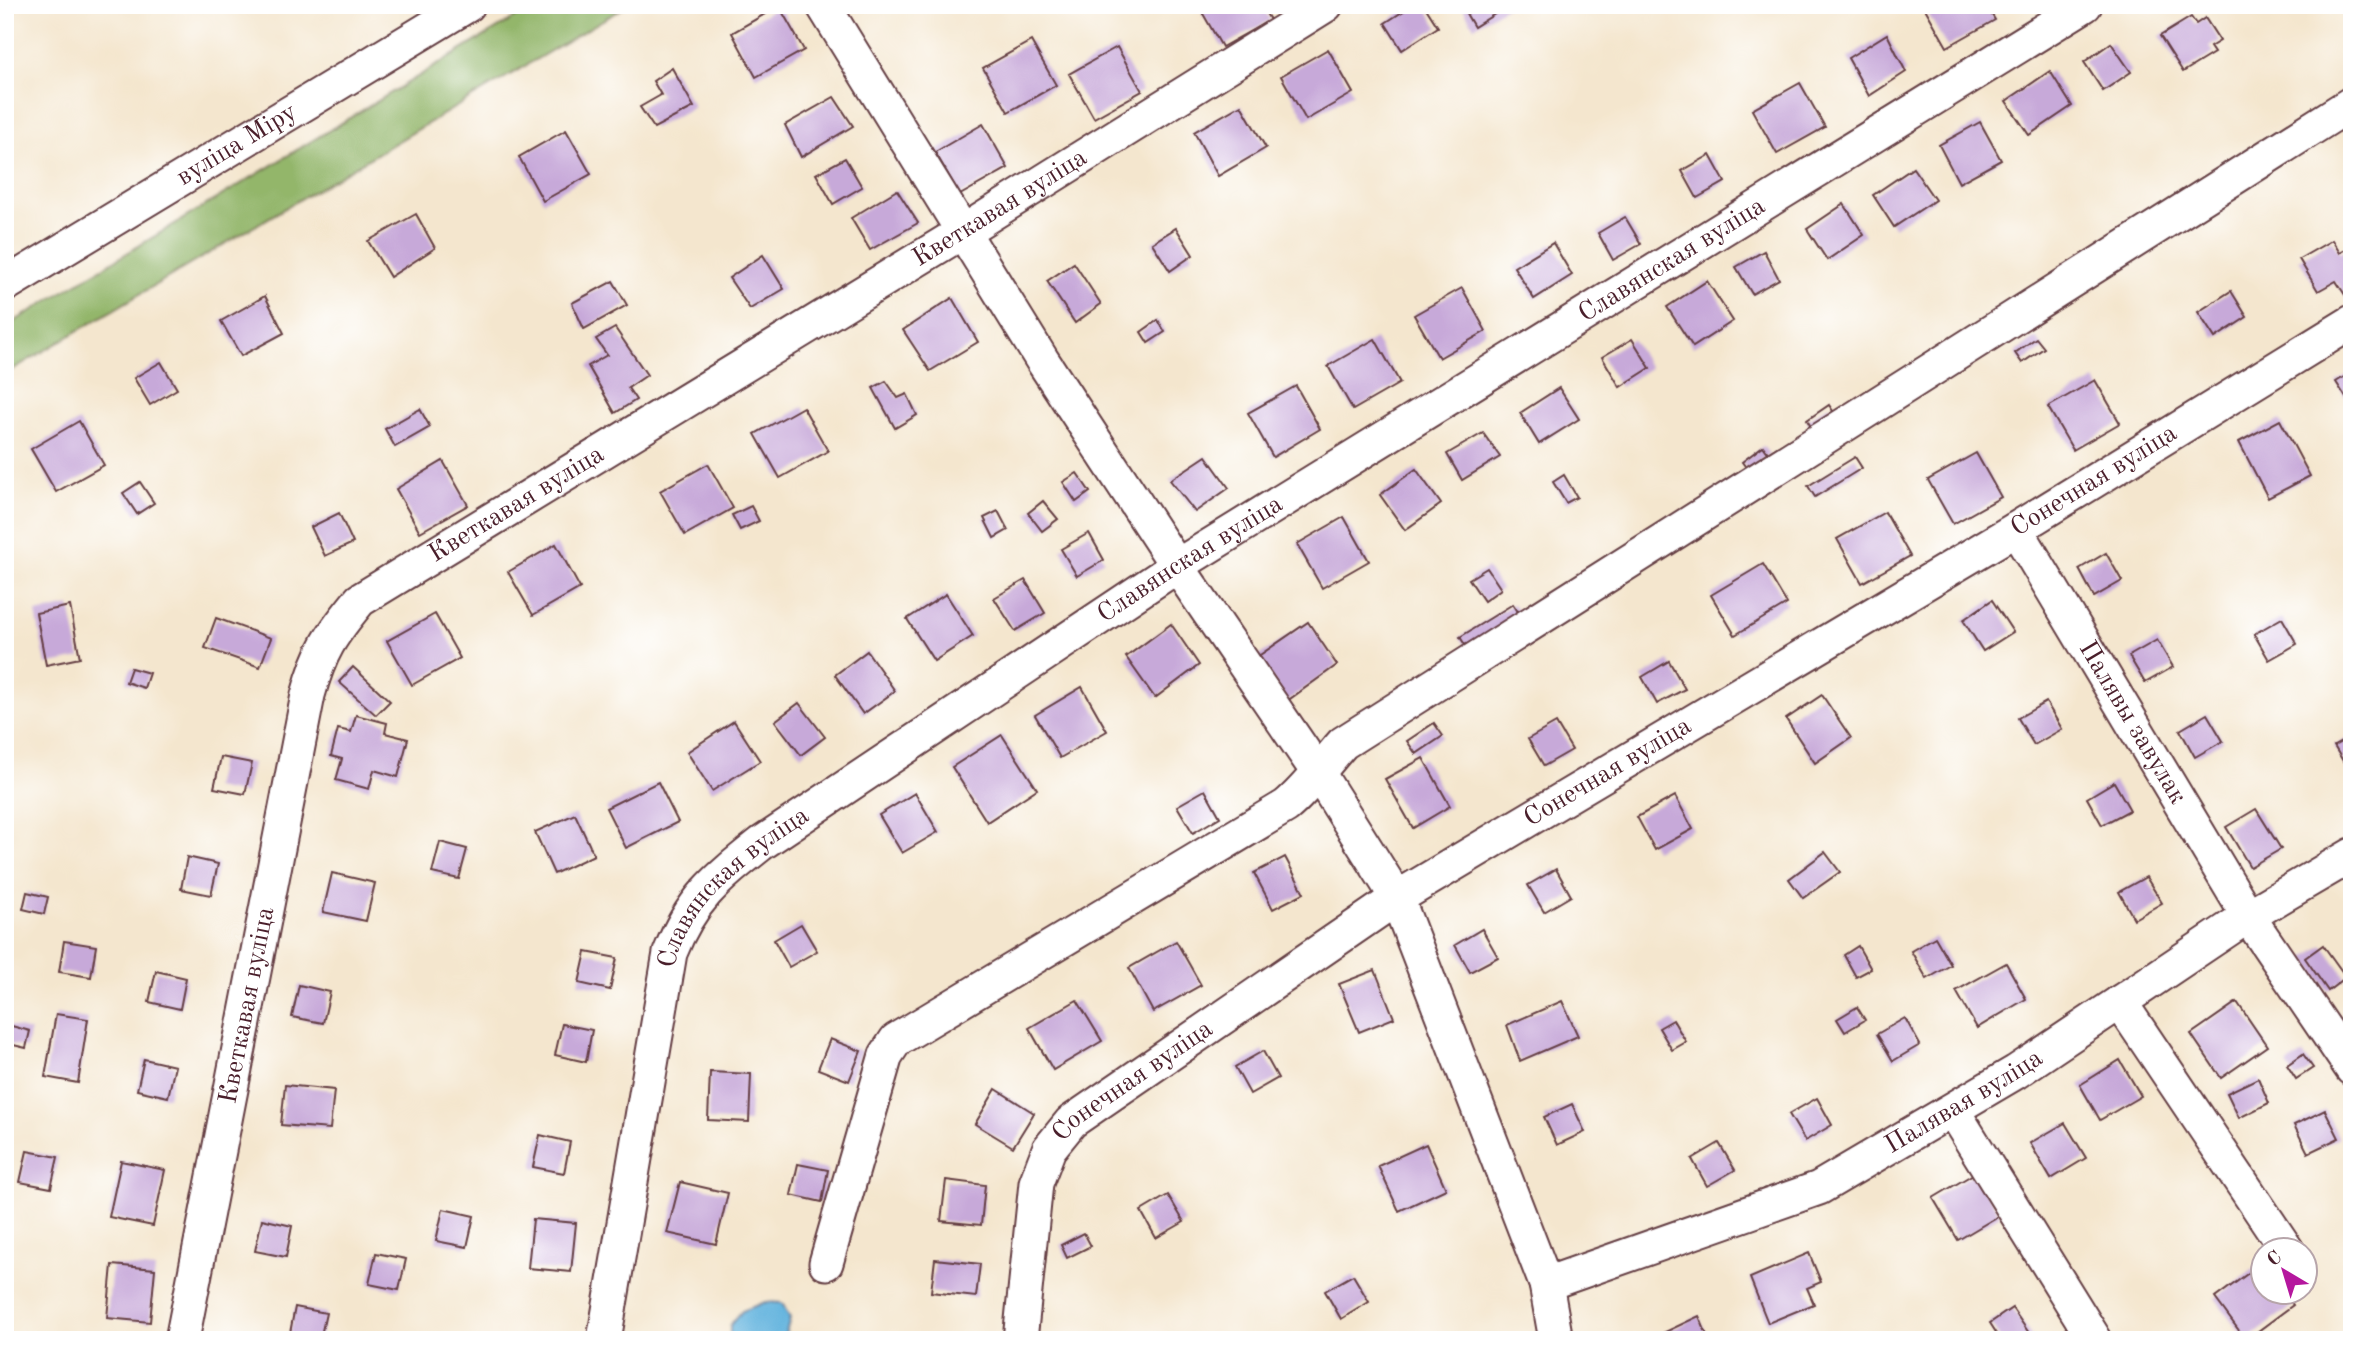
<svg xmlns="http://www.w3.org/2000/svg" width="2357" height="1345" viewBox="0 0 2357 1345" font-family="'Old Standard TT',serif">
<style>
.forest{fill:#93b66a;stroke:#6e6a4a;stroke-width:2}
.water{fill:#63b4de;stroke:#566a84;stroke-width:2}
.building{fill:#c7a9d9}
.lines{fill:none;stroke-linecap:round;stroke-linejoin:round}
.minor-casing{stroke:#643d43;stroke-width:37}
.minor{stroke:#fff;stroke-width:33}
.labels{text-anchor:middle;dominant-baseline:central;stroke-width:7;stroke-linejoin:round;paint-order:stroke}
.street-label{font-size:26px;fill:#4a1f2b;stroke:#fff}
</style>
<rect width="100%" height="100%" fill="#fff"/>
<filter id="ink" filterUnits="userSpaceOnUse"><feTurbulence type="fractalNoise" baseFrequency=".0143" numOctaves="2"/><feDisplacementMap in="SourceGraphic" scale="14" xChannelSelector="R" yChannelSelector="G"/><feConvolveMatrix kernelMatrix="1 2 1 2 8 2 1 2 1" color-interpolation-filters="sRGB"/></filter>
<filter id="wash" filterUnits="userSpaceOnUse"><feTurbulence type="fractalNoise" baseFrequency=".00686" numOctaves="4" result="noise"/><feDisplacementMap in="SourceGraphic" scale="28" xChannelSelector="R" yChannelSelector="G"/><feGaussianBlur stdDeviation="1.57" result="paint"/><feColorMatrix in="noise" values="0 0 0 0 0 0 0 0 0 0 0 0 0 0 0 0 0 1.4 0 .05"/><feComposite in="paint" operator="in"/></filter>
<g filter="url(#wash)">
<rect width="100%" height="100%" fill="#f4e6ce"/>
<polygon class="forest" points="536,5 628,5 5,374 5,327"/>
<polygon class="water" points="765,1302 782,1303 790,1318 784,1340 730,1340 730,1325 742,1311"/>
<g id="blocks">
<g class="building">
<polygon points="1198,5 1261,5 1270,20 1222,47"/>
<polygon points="1413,5 1424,5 1438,27 1402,50 1385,23"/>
<polygon points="1461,5 1509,5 1474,27"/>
<polygon points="1923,5 1986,5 1995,20 1947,47"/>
<polygon points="779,6 804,50 756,77 732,33"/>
<polygon points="2191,17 2196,24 2205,18 2220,41 2210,47 2214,53 2183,72 2160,36"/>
<polygon points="1887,34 1906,72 1869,96 1848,58"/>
<polygon points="1031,41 1056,85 1008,112 983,68"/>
<polygon points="2111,43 2131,72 2103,91 2084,62"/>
<polygon points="1117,47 1142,91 1094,118 1069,74"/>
<polygon points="1328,49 1353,93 1306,120 1281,76"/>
<polygon points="672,68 694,107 654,128 640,107 661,95 653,81"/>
<polygon points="2050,71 2072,106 2029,135 2006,101"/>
<polygon points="1800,83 1825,127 1777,154 1752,110"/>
<polygon points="834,97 853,126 801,157 785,125"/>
<polygon points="1241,105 1266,148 1218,176 1194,132"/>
<polygon points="1980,122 2001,160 1959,183 1939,145"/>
<polygon points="983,124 1008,168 960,195 935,152"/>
<polygon points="566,130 591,174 543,201 519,157"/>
<polygon points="1710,155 1725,182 1697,198 1682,171"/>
<polygon points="845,158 862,187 833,204 816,174"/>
<polygon points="1913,168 1935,200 1894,227 1873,195"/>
<polygon points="897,190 918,223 870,250 851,218"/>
<polygon points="1844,204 1864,235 1827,260 1807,229"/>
<polygon points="416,214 435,248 390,277 368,241"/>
<polygon points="1625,217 1641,244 1613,260 1598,233"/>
<polygon points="1176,228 1193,255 1170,271 1152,243"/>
<polygon points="2332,240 2340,253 2352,246 2352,295 2347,298 2336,281 2318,291 2299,259"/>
<polygon points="1553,243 1572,275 1534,299 1514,267"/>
<polygon points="1764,251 1779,279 1752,294 1736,267"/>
<polygon points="763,255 784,289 750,309 729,278"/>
<polygon points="1074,263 1101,304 1075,323 1047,281"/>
<polygon points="613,281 627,305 584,329 572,303"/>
<polygon points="1707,281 1733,321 1693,347 1667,307"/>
<polygon points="1462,288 1486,331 1439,358 1414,315"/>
<polygon points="2231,291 2247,317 2215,338 2198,312"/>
<polygon points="265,296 284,333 241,356 221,321"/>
<polygon points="952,298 978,342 930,371 903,330"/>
<polygon points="1158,320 1165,332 1148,343 1141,332"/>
<polygon points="615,328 647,375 628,388 636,400 615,413 588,366 607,355 596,339"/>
<polygon points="2036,338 2044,348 2022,363 2015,353"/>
<polygon points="1375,339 1400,383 1353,410 1328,366"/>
<polygon points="1632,339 1650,368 1620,387 1602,357"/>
<polygon points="161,362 177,389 150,405 134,378"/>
<polygon points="2352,372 2352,407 2336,382"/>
<polygon points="2095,380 2120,423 2073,450 2048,407"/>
<polygon points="886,381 898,398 907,394 917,415 895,428 873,388"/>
<polygon points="1296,386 1320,429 1273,457 1248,413"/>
<polygon points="1559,388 1579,419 1539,444 1520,413"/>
<polygon points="1829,405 1837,417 1814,432 1807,420"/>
<polygon points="803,407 828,451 780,478 755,434"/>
<polygon points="420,409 430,427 395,447 385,429"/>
<polygon points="2280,420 2310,476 2268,498 2239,442"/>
<polygon points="79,421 104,465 56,492 31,449"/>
<polygon points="1483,433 1500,457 1462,480 1447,454"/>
<polygon points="1763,446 1769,454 1748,470 1742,462"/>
<polygon points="1976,453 2001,497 1953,524 1928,480"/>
<polygon points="1206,456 1229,488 1195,512 1170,480"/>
<polygon points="1855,457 1862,468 1815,497 1808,486"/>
<polygon points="443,461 468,505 420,532 396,489"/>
<polygon points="708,464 733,508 685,535 660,491"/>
<polygon points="1416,469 1441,504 1405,530 1380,495"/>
<polygon points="1077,473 1090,492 1076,502 1063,482"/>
<polygon points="1564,475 1577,497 1566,503 1553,482"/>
<polygon points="140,482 154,503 137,514 123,493"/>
<polygon points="1043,501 1058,519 1042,531 1028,513"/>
<polygon points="751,506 759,521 740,530 732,515"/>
<polygon points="998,511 1008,530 994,538 984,518"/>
<polygon points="1885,512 1910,556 1862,583 1837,539"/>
<polygon points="339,513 353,543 325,556 311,527"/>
<polygon points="1344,517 1369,561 1322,588 1297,544"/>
<polygon points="1089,533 1104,560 1077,576 1061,549"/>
<polygon points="556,544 580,588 533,615 508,572"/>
<polygon points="2106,553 2122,581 2094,597 2079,569"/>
<polygon points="1763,564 1787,604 1735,635 1711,595"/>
<polygon points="1487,568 1501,589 1484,601 1469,579"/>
<polygon points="1025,580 1045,613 1015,631 994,598"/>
<polygon points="946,594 973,636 934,661 907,619"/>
<polygon points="1992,600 2013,632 1983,651 1963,620"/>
<polygon points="1513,604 1522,618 1469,651 1460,637"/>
<polygon points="70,606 80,658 46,665 36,613"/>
<polygon points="435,614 460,658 412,685 387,641"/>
<polygon points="216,618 271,638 260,667 205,648"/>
<polygon points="2282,618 2297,644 2269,660 2254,634"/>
<polygon points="1308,622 1337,665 1287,701 1257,657"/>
<polygon points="1171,624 1199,665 1155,698 1126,657"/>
<polygon points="2157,640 2173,667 2145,683 2129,656"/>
<polygon points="867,651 895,691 863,714 835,675"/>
<polygon points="1669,661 1685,689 1657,704 1642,677"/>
<polygon points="353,667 390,701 376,715 339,682"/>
<polygon points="131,668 149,673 144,688 126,682"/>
<polygon points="1082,687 1107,731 1060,758 1035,715"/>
<polygon points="1822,695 1851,738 1815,763 1786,719"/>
<polygon points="2046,702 2062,729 2034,745 2018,718"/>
<polygon points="799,703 825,737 801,755 775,721"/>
<polygon points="2207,714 2223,741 2195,757 2180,730"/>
<polygon points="356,715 387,723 385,733 408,739 398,777 374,770 369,789 336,780 342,759 331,756 338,729 351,732"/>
<polygon points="734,721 760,761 712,791 687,752"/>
<polygon points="1434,723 1443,736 1416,754 1407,741"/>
<polygon points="1556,723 1572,750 1544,766 1528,739"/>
<polygon points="1002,735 1037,789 987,822 952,767"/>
<polygon points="2352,736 2352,776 2334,746"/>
<polygon points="221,757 252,763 245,794 214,788"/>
<polygon points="1423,758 1450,806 1413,828 1385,779"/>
<polygon points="658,782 678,822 626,848 606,808"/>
<polygon points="2114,782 2130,810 2102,825 2087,798"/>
<polygon points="1205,790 1220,817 1193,833 1177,806"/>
<polygon points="915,793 938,832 902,853 879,815"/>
<polygon points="1675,796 1693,829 1655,850 1637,817"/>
<polygon points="2256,809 2281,849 2250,867 2226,827"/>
<polygon points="575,814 594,855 554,874 535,832"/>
<polygon points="440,842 467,849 459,879 432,873"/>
<polygon points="1825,852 1840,872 1803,898 1789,879"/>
<polygon points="187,857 218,864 211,895 181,889"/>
<polygon points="1285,857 1304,893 1273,909 1254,873"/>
<polygon points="1556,869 1571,896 1544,912 1528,885"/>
<polygon points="332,873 375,883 366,921 323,912"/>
<polygon points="2146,877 2162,903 2134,919 2119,892"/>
<polygon points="27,892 48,897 44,914 23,909"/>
<polygon points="801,924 817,951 789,967 774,940"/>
<polygon points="1482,929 1498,957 1470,972 1455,945"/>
<polygon points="1935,937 1951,965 1927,979 1911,951"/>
<polygon points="64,941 96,946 91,977 59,972"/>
<polygon points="1176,941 1201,985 1153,1012 1129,968"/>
<polygon points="2323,945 2346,977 2328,991 2305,958"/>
<polygon points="1858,946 1871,969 1856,977 1844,955"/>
<polygon points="586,952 617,958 610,990 579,983"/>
<polygon points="2006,963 2026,999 1977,1028 1956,991"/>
<polygon points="1375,970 1394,1018 1359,1032 1339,984"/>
<polygon points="156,971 186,978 180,1009 149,1002"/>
<polygon points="299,985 330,992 323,1023 292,1017"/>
<polygon points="1077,1000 1102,1041 1053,1070 1029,1028"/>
<polygon points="1562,1001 1578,1036 1520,1061 1507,1025"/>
<polygon points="2237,1002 2267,1046 2221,1078 2191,1034"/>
<polygon points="1857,1007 1865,1020 1845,1032 1837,1019"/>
<polygon points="56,1014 88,1019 78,1083 45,1077"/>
<polygon points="1905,1018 1920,1045 1893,1061 1877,1034"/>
<polygon points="1673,1020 1686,1042 1672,1050 1659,1028"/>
<polygon points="562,1024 592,1030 586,1062 555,1055"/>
<polygon points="8,1025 30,1031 26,1048 5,1043"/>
<polygon points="830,1039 861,1051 849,1081 818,1069"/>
<polygon points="1263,1051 1278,1078 1250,1094 1235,1067"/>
<polygon points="2303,1054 2313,1068 2296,1079 2287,1065"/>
<polygon points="144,1059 175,1066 168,1097 137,1090"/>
<polygon points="2120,1060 2141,1096 2100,1120 2080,1085"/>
<polygon points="710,1072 751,1074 749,1122 708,1120"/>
<polygon points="2258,1078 2269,1103 2239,1118 2227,1093"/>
<polygon points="285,1085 334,1090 330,1129 281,1125"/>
<polygon points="996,1089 1034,1113 1013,1147 975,1124"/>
<polygon points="1817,1098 1832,1125 1805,1141 1789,1114"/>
<polygon points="1572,1104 1585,1132 1557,1145 1544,1117"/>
<polygon points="2325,1110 2339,1138 2308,1153 2294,1125"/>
<polygon points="2065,1123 2086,1158 2051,1179 2030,1143"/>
<polygon points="540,1135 570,1142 564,1173 533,1167"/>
<polygon points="1719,1143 1735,1170 1707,1186 1692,1159"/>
<polygon points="1426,1144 1446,1189 1399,1211 1378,1166"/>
<polygon points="27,1151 58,1157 51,1188 20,1182"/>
<polygon points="121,1161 165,1170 153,1226 109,1217"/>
<polygon points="798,1164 828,1170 822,1202 791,1195"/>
<polygon points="1975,1173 2000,1215 1958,1240 1933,1198"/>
<polygon points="946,1180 985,1185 981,1225 941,1221"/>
<polygon points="680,1182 728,1193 716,1244 667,1233"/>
<polygon points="1168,1195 1184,1222 1156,1238 1141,1211"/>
<polygon points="443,1209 474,1216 467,1247 436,1241"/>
<polygon points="262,1219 292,1226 286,1257 255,1251"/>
<polygon points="533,1219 576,1223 571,1272 528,1268"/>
<polygon points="1084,1233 1091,1246 1067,1258 1061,1245"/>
<polygon points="376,1253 406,1259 399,1290 369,1284"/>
<polygon points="1809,1253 1821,1282 1807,1288 1814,1304 1768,1323 1750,1278"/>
<polygon points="935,1259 980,1264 976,1297 931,1292"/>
<polygon points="2262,1263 2262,1292 2284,1292 2293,1305 2246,1340 2215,1298"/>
<polygon points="112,1265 155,1269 150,1322 107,1318"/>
<polygon points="1353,1275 1369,1302 1341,1319 1325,1291"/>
<polygon points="295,1307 326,1313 320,1340 289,1338"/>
<polygon points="2012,1308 2033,1339 2032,1340 2001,1340 1990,1323"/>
<polygon points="1699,1316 1709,1340 1666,1340 1663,1333"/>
</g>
</g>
</g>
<g filter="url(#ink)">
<use href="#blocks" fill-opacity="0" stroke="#643d43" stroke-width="2"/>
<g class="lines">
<defs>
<g id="minor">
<polyline points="823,5 1042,360 1177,566 1317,771 1397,898 1546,1284 1556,1340"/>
<path id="s1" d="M5 285 468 5"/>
<path id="s2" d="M2016 529 2248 916 2352 1069"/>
<polyline points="2120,1002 2287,1250"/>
<polyline points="1953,1111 2095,1340"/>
<path d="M826 1263 886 1055 896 1040 1286 806C1308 788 1324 764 1343 743L2352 103"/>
<path id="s3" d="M1546 1284 1819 1188 2016 1072 2248 916 2352 855"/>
<path id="s4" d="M182 1340 308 695C320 651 331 635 360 600L964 231 1326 5"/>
<path id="s5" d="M604 1340 670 953C692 898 717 879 762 843L1177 566 2085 5"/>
<path id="s6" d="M1020 1340 1036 1183 1049 1149 1071 1122 1397 898 2016 529 2352 322"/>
</g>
</defs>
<use href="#minor" class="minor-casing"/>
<use href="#minor" class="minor"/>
</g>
</g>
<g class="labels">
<g class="street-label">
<text stroke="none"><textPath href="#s1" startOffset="271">вуліца Міру</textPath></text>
<text stroke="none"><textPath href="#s4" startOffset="1517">Кветкавая вуліца</textPath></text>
<text stroke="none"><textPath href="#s5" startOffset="1619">Славянская вуліца</textPath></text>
<text stroke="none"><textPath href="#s6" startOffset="1437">Сонечная вуліца</textPath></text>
<text stroke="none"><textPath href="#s4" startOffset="950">Кветкавая вуліца</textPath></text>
<text stroke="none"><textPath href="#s5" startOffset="1052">Славянская вуліца</textPath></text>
<text stroke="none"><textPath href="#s2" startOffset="226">Палявы завулак</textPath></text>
<text stroke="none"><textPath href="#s6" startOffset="870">Сонечная вуліца</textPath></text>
<text stroke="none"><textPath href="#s5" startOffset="485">Славянская вуліца</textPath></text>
<text stroke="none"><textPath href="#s4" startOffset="341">Кветкавая вуліца</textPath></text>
<text stroke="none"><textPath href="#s6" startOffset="303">Сонечная вуліца</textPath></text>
<text stroke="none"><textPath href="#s3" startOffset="458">Палявая вуліца</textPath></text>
</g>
</g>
<rect width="2357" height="1345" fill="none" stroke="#fff" stroke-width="28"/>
<g transform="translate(2284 1271) rotate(322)"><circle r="33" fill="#ffffff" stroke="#b7a5aa" stroke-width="2"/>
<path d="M0-5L12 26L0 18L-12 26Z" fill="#b5179e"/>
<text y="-10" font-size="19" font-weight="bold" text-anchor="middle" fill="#4a1f2b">С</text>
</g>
</svg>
